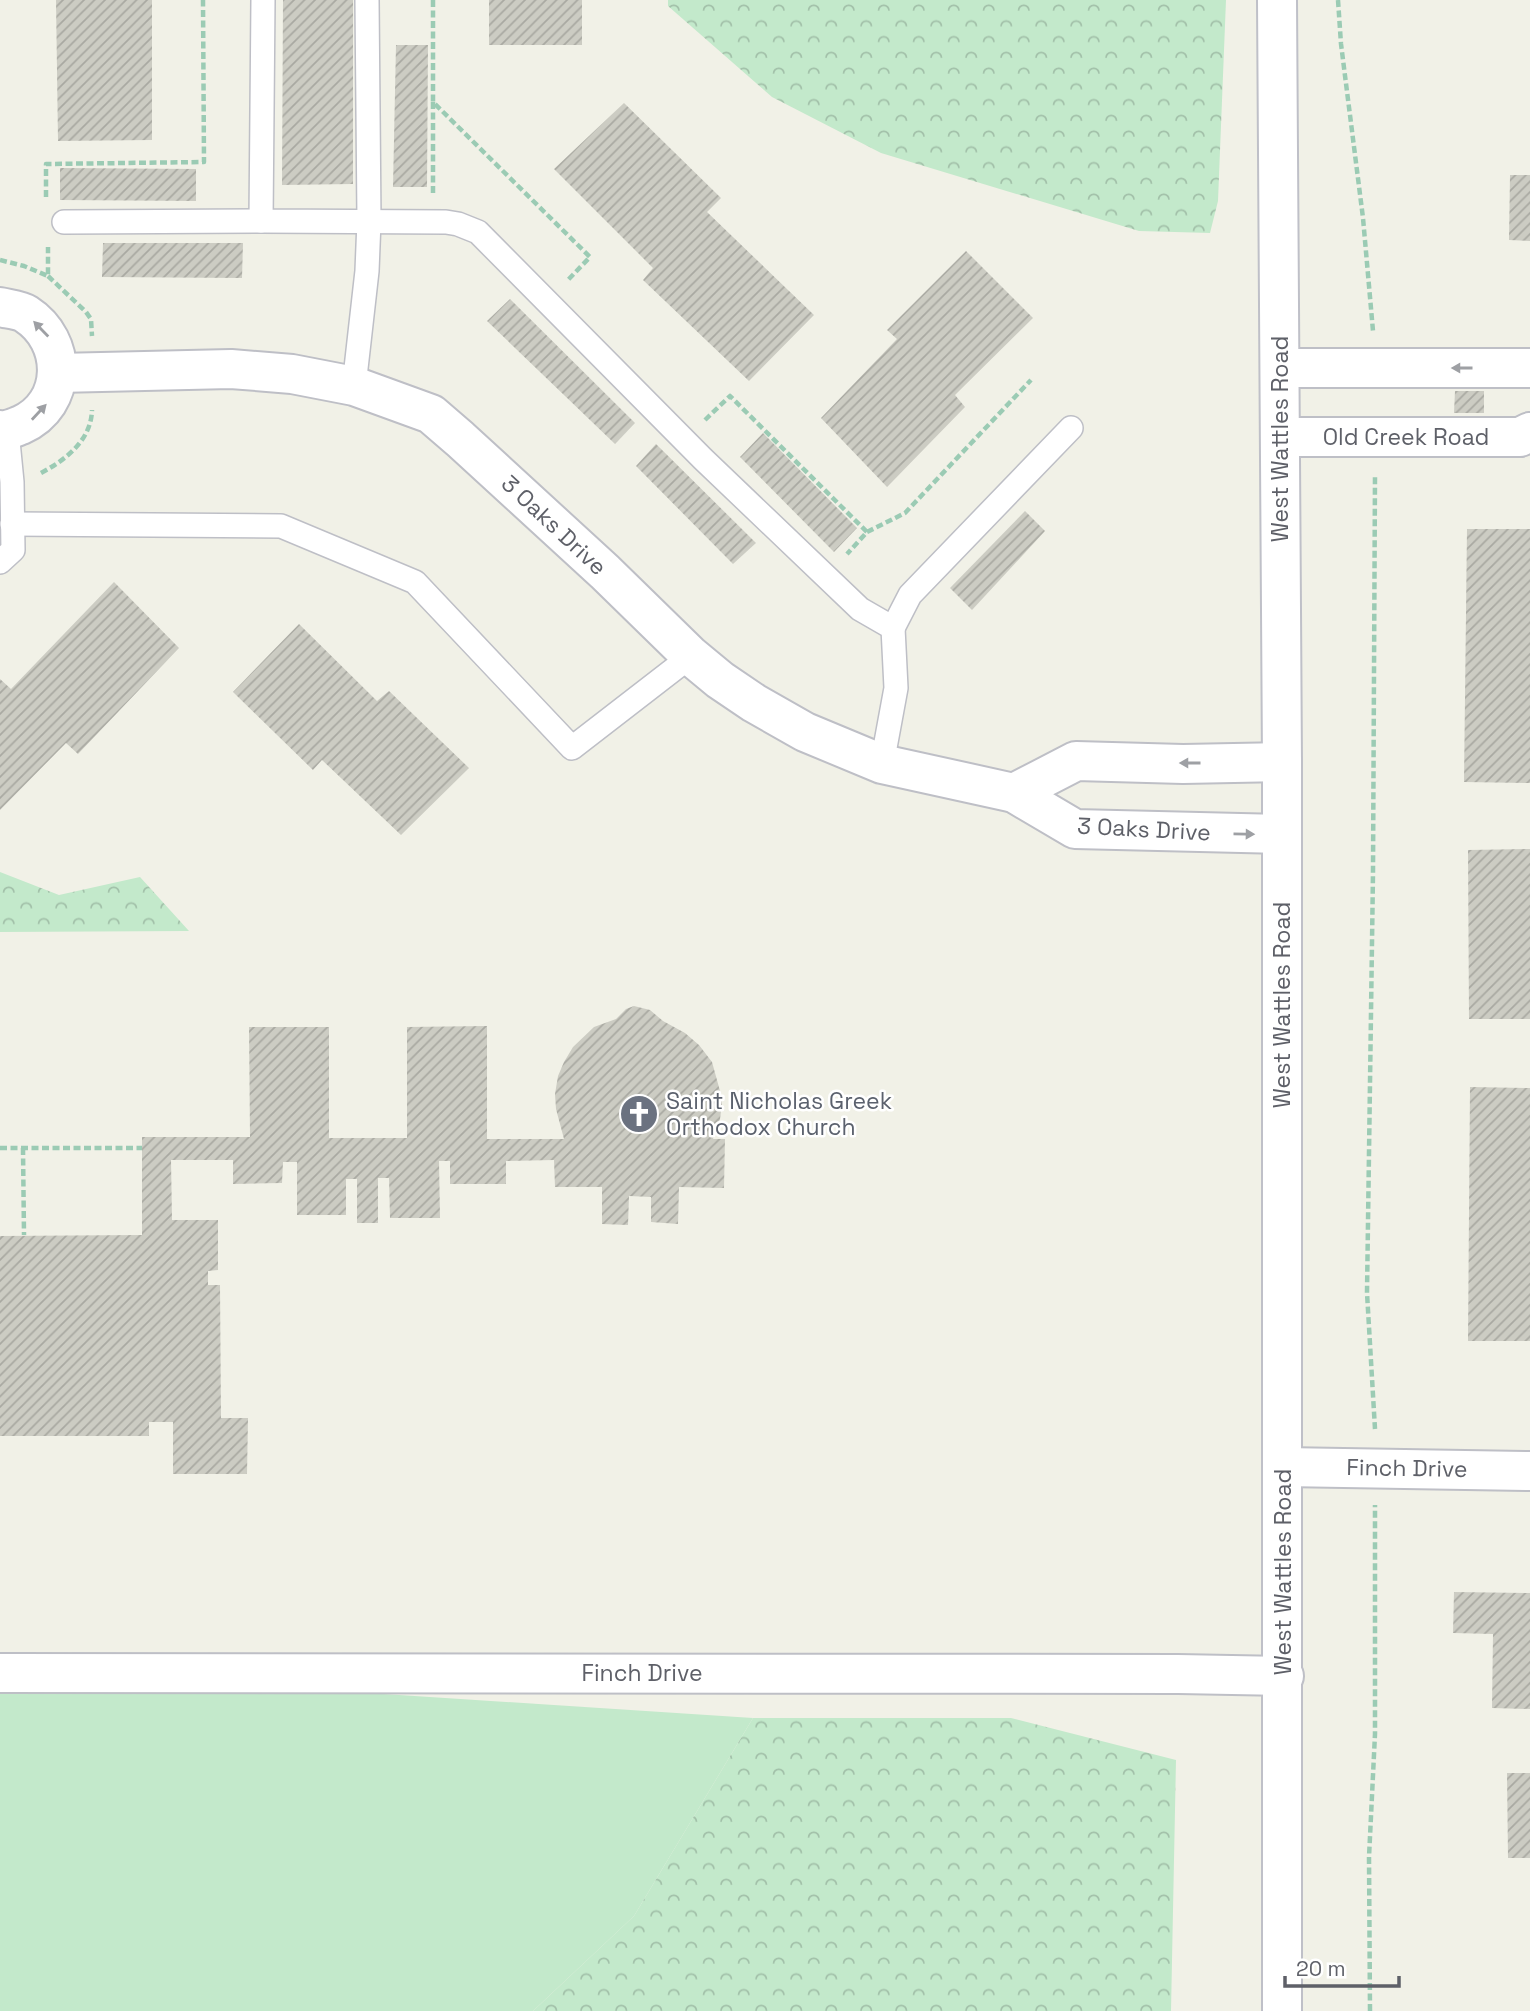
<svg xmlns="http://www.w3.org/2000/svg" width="1530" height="2011" viewBox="0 0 1530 2011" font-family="'Space Grotesk',sans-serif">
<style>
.grass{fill:#c3e9cb}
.forest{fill:url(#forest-crowns)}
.building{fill:url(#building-hatch)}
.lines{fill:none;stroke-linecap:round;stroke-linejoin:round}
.lane-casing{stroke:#bebfc6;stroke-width:26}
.street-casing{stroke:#bebfc6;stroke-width:42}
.secondary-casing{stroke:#bfc0c8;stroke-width:42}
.path{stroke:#9bcbb4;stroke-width:4.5;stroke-dasharray:7 3.5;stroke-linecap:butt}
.lane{stroke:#fff;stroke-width:23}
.street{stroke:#fff;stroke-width:38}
.secondary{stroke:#fff;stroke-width:38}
.oneway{fill:#9ea0a4}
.labels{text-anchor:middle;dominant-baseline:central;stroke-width:5;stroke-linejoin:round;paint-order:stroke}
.street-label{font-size:23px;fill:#5e6068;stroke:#fff}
.worship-label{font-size:23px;fill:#5b616d;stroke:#fff;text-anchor:start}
</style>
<defs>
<pattern id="forest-crowns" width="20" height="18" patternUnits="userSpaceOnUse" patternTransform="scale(1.75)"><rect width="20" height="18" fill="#c3e9cb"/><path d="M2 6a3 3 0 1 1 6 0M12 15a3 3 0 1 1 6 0" fill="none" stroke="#a2c0a9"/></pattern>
<pattern id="building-hatch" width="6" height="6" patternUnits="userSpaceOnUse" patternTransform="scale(1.75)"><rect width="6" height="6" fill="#ccccc3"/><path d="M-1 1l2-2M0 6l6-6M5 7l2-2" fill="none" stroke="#a9a9a2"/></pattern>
</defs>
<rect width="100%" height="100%" fill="#f1f1e7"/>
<polygon class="grass" points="0,1669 753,1718 634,1916 533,2011 0,2011"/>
<g class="forest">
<polygon points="668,0 1226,0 1218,201 1210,233 1139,231 881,153 772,97 668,6"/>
<polygon points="0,872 59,895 140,877 189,931 0,932"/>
<polygon points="753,1718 1011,1718 1176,1760 1171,2011 533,2011 634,1916"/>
</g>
<g class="building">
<polygon points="56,0 152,0 152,140 58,141"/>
<polygon points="283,0 353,0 353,184 282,185"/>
<rect x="489" y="0" width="93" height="45"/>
<polygon points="396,45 428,45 427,187 393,187"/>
<polygon points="624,103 721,198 707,212 814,315 749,381 643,280 653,268 554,169"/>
<polygon points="60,168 196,169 196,201 60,200"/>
<polygon points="1510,175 1530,175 1530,241 1509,240"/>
<polygon points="103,243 243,243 242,278 102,277"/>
<polygon points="966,251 1033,318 955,395 965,407 887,487 821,418 897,339 887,330"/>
<polygon points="510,299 635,423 615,444 487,321"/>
<polygon points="1455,391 1484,391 1484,413 1454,413"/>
<polygon points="763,433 857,528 834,552 740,457"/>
<polygon points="656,444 756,543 733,564 636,466"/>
<polygon points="1025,511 1045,531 972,610 950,588"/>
<polygon points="1467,529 1530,529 1530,783 1464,782"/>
<polygon points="114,582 179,648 78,754 66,743 0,810 0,679 11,689"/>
<polygon points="299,624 377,701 389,691 469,768 401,835 322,760 313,770 233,692"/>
<polygon points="1530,849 1530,1019 1469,1019 1468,850"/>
<polygon points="634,1006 650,1010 663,1021 685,1033 699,1045 712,1062 720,1091 722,1104 720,1119 713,1139 725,1139 724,1188 679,1187 678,1224 651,1222 651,1197 629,1196 628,1225 602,1224 602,1187 555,1187 554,1160 506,1161 506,1184 450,1184 450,1161 439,1161 440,1218 390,1218 389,1178 378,1178 378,1223 357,1223 357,1179 346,1179 346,1215 297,1215 297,1162 283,1162 282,1183 233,1184 233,1160 171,1160 172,1220 218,1220 218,1270 208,1271 208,1285 220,1285 221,1418 248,1418 247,1474 173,1474 173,1422 149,1422 149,1436 0,1436 0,1236 142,1235 142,1137 250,1137 249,1027 329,1027 329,1138 407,1138 407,1027 487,1026 487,1139 564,1139 556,1109 555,1094 558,1076 564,1062 573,1047 594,1027 616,1019 626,1009"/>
<polygon points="1470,1087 1530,1088 1530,1341 1468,1341"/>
<polygon points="1454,1592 1530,1593 1530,1709 1492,1708 1493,1634 1453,1633"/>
<polygon points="1507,1773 1530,1773 1530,1858 1508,1858"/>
</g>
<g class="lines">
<defs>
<g id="lane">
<polyline points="263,0 261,221 446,222 458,224 478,232 703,459 860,609 893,628 896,688 882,764"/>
<polyline points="64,222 261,221"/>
<polyline points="354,386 367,271 369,221 367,0"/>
<polyline points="12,524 281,526 415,582 572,748 691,656"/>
<polyline points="0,562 13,550 12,482 7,431"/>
<polyline points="893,628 910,595 1071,428"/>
</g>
<g id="street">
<path d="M0 307C8 309 20 310 26 314 68 341 68 404 21 425 13 428 8 431 0 430"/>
<polyline points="1280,368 1530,368"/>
<polyline points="58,373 231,369 292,374 354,386 431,414 460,439 605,572 691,656 720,680 754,703 805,732 882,764 1014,793 1075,829 1282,834"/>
<polyline points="1280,437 1520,437 1530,432"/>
<polyline points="1014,793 1076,761 1183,764 1282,762"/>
<polyline points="1283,1467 1530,1471"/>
<polyline points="0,1673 1178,1674 1284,1676"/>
</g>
<polyline id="secondary" points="1277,0 1282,762 1282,2011"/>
</defs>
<use href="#lane" class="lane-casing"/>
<use href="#street" class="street-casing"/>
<use href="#secondary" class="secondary-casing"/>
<g class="path">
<polyline points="433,0 433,102 590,257 567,281"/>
<polyline points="1338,0 1341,44 1363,218 1373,331"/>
<polyline points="433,193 433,102"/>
<polyline points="46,197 46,164 204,162 203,0"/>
<polyline points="0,260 24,266 48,276 48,247"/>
<polyline points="48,276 86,312 91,319 92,336"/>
<polyline points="705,420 730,396 867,532 847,554"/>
<path d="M41 473C67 459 91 440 92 410"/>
<polyline points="867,532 905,513 1031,380"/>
<polyline points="0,1148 142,1148"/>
<polyline points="23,1148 24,1235"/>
<polyline points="1375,1429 1367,1293 1373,873 1375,476"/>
<polyline points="1370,2011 1369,1857 1375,1734 1375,1505"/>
</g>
<use href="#lane" class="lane"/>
<use href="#street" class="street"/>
<use href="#secondary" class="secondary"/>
</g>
<defs><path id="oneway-solid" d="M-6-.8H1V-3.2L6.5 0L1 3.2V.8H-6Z" transform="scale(1.75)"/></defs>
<g class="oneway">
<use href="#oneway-solid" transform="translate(41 329) rotate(-134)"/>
<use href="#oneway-solid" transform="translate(1462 368) rotate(180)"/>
<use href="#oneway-solid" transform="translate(39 412) rotate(-47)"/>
<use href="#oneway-solid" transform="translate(1190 763) rotate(180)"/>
<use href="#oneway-solid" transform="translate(1244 834) rotate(1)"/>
</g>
<defs>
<symbol id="church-disc" viewBox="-11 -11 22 22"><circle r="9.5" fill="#6b7280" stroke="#fff"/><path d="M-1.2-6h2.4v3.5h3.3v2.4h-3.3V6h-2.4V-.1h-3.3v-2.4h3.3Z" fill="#fff"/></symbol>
</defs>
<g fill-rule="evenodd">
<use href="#church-disc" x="617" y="1092" width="44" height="44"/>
</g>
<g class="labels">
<g class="street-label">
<text x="1406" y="437">Old Creek Road</text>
<text transform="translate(1280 439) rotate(-90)">West Wattles Road</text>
<text transform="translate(554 525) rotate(43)">3 Oaks Drive</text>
<text transform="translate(1144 829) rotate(3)">3 Oaks Drive</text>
<text transform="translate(1282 1005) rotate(-90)">West Wattles Road</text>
<text transform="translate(1407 1468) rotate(1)">Finch Drive</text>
<text transform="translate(1283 1572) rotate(-90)">West Wattles Road</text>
<text x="642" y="1673">Finch Drive</text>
</g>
<g class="worship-label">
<text x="666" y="1101">Saint Nicholas Greek<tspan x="666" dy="26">Orthodox Church</tspan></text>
</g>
</g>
<path d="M1285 1976v10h114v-10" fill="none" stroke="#5e6068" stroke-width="3.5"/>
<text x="1296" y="1976" font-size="21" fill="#5e6068" stroke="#ffffff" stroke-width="5" paint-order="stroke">20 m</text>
</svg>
